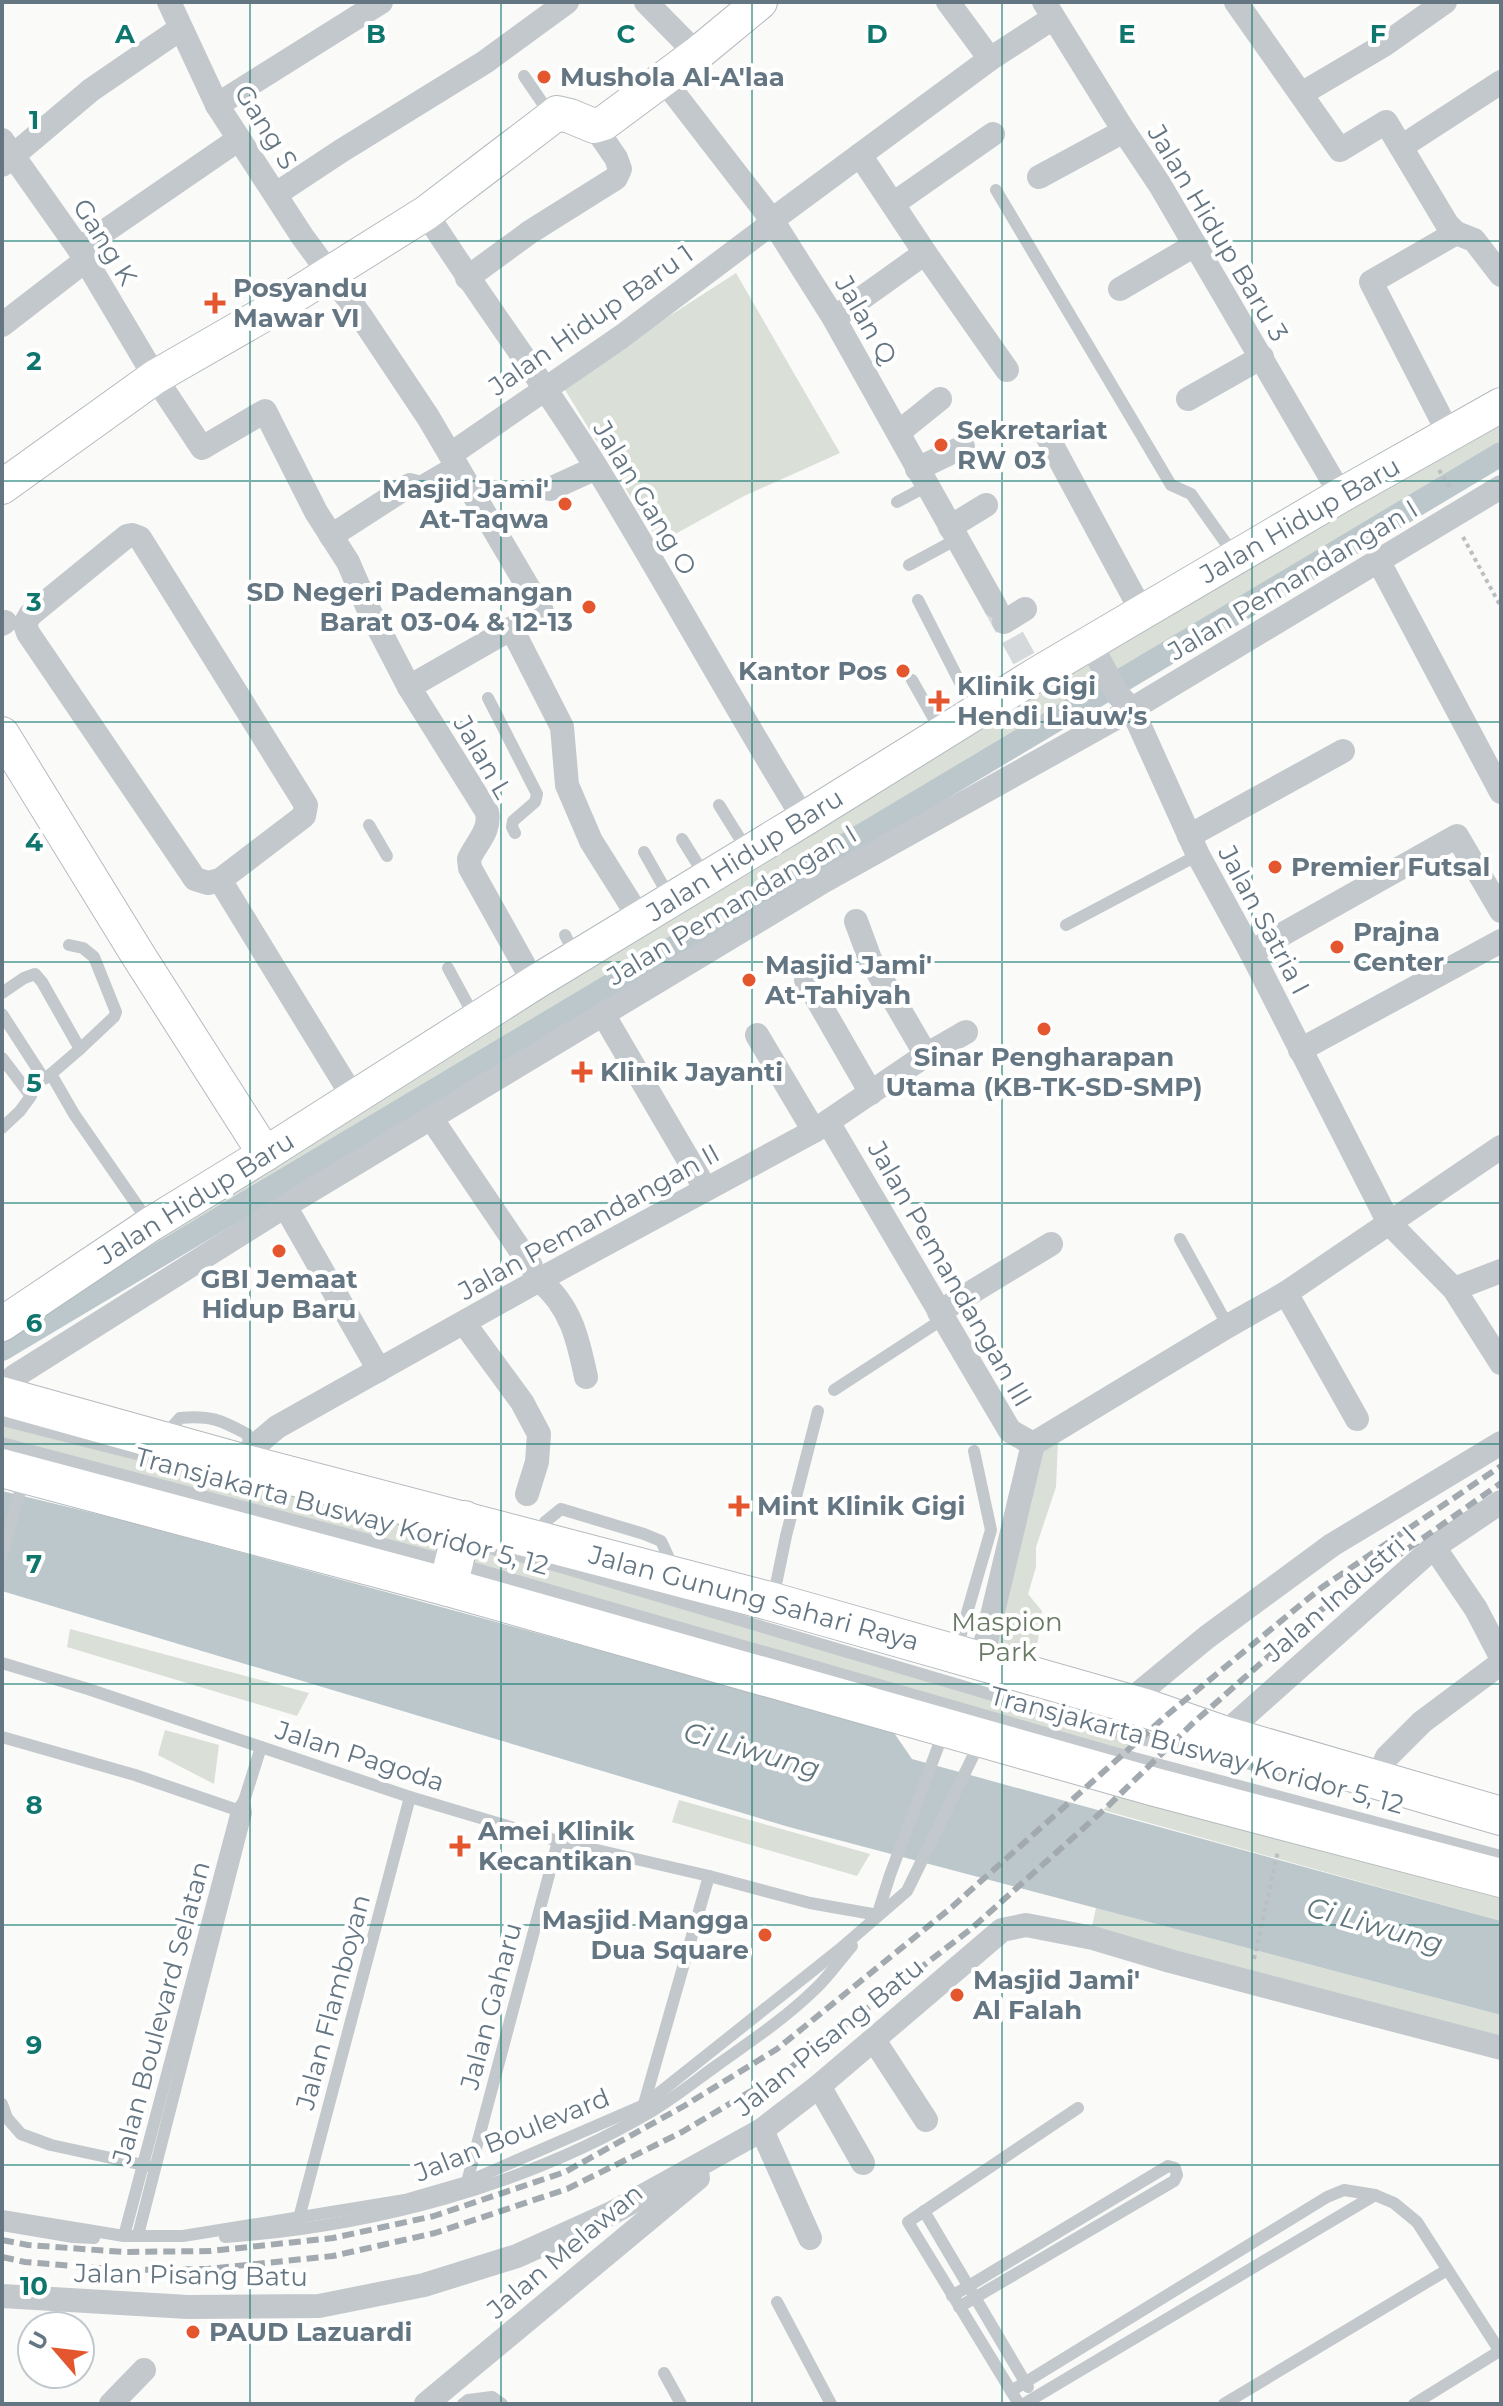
<svg xmlns="http://www.w3.org/2000/svg" width="1503" height="2406" viewBox="0 0 1503 2406" font-family="Montserrat,sans-serif">
<style>
.green{fill:#dadfd7}
.water{fill:#bbc7cb}
.lines{fill:none;stroke-linecap:round;stroke-linejoin:round}
.canal{stroke:#bbc7cb;stroke-width:24}
.street-tunnel{stroke:#d5d9db;stroke-width:24;stroke-dasharray:24 12;stroke-linecap:butt}
.secondary-casing{stroke:#b3babf;stroke-width:36}
.primary-casing{stroke:#b5babe;stroke-width:40}
.path{stroke:#bbbfc2;stroke-width:4;stroke-dasharray:4 4;stroke-linecap:butt}
.lane{stroke:#c3c8cc;stroke-width:12}
.street{stroke:#c3c8cc;stroke-width:24}
.secondary{stroke:#fff;stroke-width:34}
.primary{stroke:#fff;stroke-width:38}
.rail{stroke:#a2aab0;stroke-width:6;stroke-dasharray:12 6;stroke-linecap:butt}
.grid{fill:none;stroke:#0f766e;stroke-width:2;stroke-opacity:0.55}
.poi-dot{fill:#e4572e;stroke:#fff;stroke-width:3}
.labels{text-anchor:middle;dominant-baseline:central;stroke-width:8;stroke-linejoin:round;paint-order:stroke}
.poi-label{font-size:26px;font-weight:bold;fill:#657683;stroke:#fff;text-anchor:start}
.street-label{font-size:26px;fill:#657683;stroke:#fff}
.park-label{font-size:26px;fill:#687a64;stroke:#fff}
.water-label{font-size:28px;font-style:italic;fill:#60757c;stroke:#fff}
.grid-label{font-size:26px;text-anchor:middle;font-weight:bold;fill:#0f766e;stroke:#fff;stroke-width:8;stroke-linejoin:round;paint-order:stroke}
</style>
<rect width="100%" height="100%" fill="#fafaf8"/>
<g class="green">
<polygon points="736,273 840,453 744,496 659,543 562,385"/>
<polygon points="1501,404 1501,454 2,1350 2,1324"/>
<polygon points="2,1420 280,1490 458,1540 1141,1739 1123,1755 2,1443"/>
<polygon points="1058,1440 1056,1487 1036,1547 1036,1567 1028,1594 1042,1611 1033,1676 969,1658 1026,1449"/>
<polygon points="70,1629 309,1693 297,1716 67,1647"/>
<polygon points="165,1730 219,1745 214,1784 158,1755"/>
<polygon points="1134,1781 1501,1878 1501,1921 1103,1810"/>
<polygon points="679,1800 870,1854 857,1876 672,1822"/>
<polygon points="1096,1908 1501,2015 1501,2042 1091,1931"/>
</g>
<polygon class="water" points="2,1491 118,1519 892,1730 912,1759 1501,1921 1501,2015 789,1827 2,1591"/>
<g class="lines">
<polyline class="canal" points="2,1349 1501,454"/>
<polyline class="street-tunnel" points="995,606 1027,664"/>
<defs>
<g id="secondary">
<polyline points="2,487 155,377 268,312 426,213 552,117 557,113 570,116 594,126 604,123 697,54 760,2"/>
<polyline points="2,734 138,955 265,1154"/>
<polyline points="2,1324 151,1224 265,1154 534,983 804,819 1034,676 1343,494 1501,405"/>
</g>
<g id="primary">
<polyline points="2,1396 242,1463 773,1602 1145,1708 1223,1735 1501,1816"/>
<polyline points="2,1468 448,1587 1155,1787 1501,1878"/>
<polyline points="448,1587 464,1520"/>
</g>
</defs>
<use href="#secondary" class="secondary-casing"/>
<use href="#primary" class="primary-casing"/>
<g class="path">
<polyline points="1439,470 1451,489"/>
<polyline points="1463,537 1501,607"/>
<polyline points="1254,1959 1278,1851"/>
</g>
<g class="lane">
<polyline points="524,76 552,117"/>
<polyline points="996,190 1171,485 1191,494 1235,556"/>
<polyline points="897,502 927,486"/>
<polyline points="909,565 957,539"/>
<polyline points="918,600 974,710"/>
<polyline points="912,680 942,733"/>
<polyline points="488,698 537,794 535,802 513,821 512,827 515,833"/>
<polyline points="719,805 747,850"/>
<polyline points="369,825 387,856"/>
<polyline points="682,839 705,876"/>
<polyline points="644,852 670,898"/>
<polyline points="1066,925 1198,855"/>
<polyline points="565,935 575,955"/>
<polyline points="69,945 83,948 94,957 116,1012 114,1017 80,1049"/>
<polyline points="448,968 474,1016"/>
<polyline points="2,993 24,978 35,974 42,982 80,1049 51,1074 74,1114 148,1221"/>
<polyline points="2,1014 44,1079 51,1074"/>
<polyline points="2,1058 31,1096 20,1111 2,1128"/>
<polyline points="1180,1239 1228,1326"/>
<polyline points="834,1390 943,1319"/>
<polyline points="2,1420 176,1464"/>
<path d="M167 1437 171 1428 180 1418C210 1415 221 1420 247 1434L249 1441 245 1449"/>
<polyline points="2,1443 452,1562 1108,1751 1501,1856"/>
<polyline points="537,1537 545,1522 561,1509 644,1534 661,1541 668,1556 667,1570"/>
<polyline points="464,1541 564,1568 1141,1739 1285,1772"/>
<polyline points="2,1555 24,1478"/>
<polyline points="773,1599 786,1536 818,1411"/>
<polyline points="956,1651 991,1530 974,1451"/>
<polyline points="2,1663 88,1689 410,1797 558,1841 709,1876 810,1903 878,1915"/>
<polyline points="2,1737 135,1775 243,1812"/>
<polyline points="878,1913 890,1875 944,1731"/>
<polyline points="2,2104 7,2118 21,2134 51,2145 148,2166"/>
<polyline points="644,2104 709,1876"/>
<polyline points="467,2182 558,1841"/>
<polyline points="924,2211 1028,2387"/>
<polyline points="2,2216 124,2236 183,2236 405,2200 467,2182 644,2105 840,1949 907,1891 981,1740"/>
<polyline points="299,2218 410,1797"/>
<polyline points="2,2225 73,2237 94,2238"/>
<polyline points="138,2235 246,1813 244,1801 261,1747"/>
<polyline points="124,2236 237,1811 244,1801"/>
<path d="M225 2237C373 2226 523 2187 652 2111 674 2098 695 2081 716 2066 748 2043 783 2020 812 1992 827 1979 839 1961 852 1946"/>
<polyline points="952,2296 1168,2166 1175,2168 1177,2175 1174,2181 959,2307"/>
<polyline points="777,2302 831,2404"/>
<polyline points="664,2373 681,2404"/>
<polyline points="1011,2391 1327,2197 1344,2190 1375,2195"/>
<polyline points="463,2404 468,2400 492,2397 502,2404"/>
<polyline points="1019,2404 908,2222 1078,2108"/>
<polyline points="1024,2404 1375,2195 1394,2203 1417,2222 1501,2353"/>
<polyline points="1224,2404 1447,2270"/>
<polyline points="1414,2404 1498,2352"/>
</g>
<g class="street">
<polyline points="169,2 217,105 302,236 360,315 428,417 542,611 409,687"/>
<polyline points="646,2 697,54"/>
<polyline points="948,2 990,59"/>
<polyline points="1044,2 1124,131 1160,185 1341,495"/>
<polyline points="1236,2 1340,150 1386,122 1447,224 1456,233 1474,240 1501,275"/>
<polyline points="663,79 772,220 832,315 995,606"/>
<polyline points="1301,94 1384,45 1445,2"/>
<polyline points="217,105 381,2"/>
<path d="M2 140 79 249 155 377 202 448 265 411 316 512 348 562 367 606 409 687 487 812C491 831 476 843 469 859L470 868 534 983"/>
<polyline points="1401,147 1501,82"/>
<polyline points="860,155 925,253 1007,370"/>
<polyline points="2,165 91,90 180,29"/>
<polyline points="1039,177 1124,131"/>
<polyline points="276,194 341,151 485,62 567,2"/>
<polyline points="893,204 993,134"/>
<path d="M426 213C481 300 544 382 598 470 668 585 733 704 804 819"/>
<polyline points="79,249 239,139"/>
<polyline points="467,278 530,232 616,178 620,169 616,158 594,126"/>
<polyline points="1120,289 1195,245"/>
<polyline points="834,318 925,253"/>
<polyline points="2,325 86,260"/>
<polyline points="1188,399 1262,357"/>
<polyline points="899,432 940,399"/>
<polyline points="1046,434 1142,612"/>
<polyline points="1449,434 1371,282 1456,233"/>
<polyline points="451,454 621,337 763,230 772,220 990,59 1053,18"/>
<polyline points="917,469 963,447"/>
<polyline points="550,489 596,468"/>
<polyline points="950,527 986,505"/>
<polyline points="331,536 410,485 421,488 457,467"/>
<polyline points="1379,562 1501,792"/>
<polyline points="1004,622 1025,609"/>
<polyline points="2,624 5,622"/>
<polyline points="512,629 562,727 567,785 591,841 640,919"/>
<polyline points="1090,643 1118,695 1132,709 1198,855 1251,952 1389,1223 1454,1289 1501,1363"/>
<polyline points="1189,836 1343,751"/>
<polyline points="220,880 304,816 306,805 140,538 132,535 127,536 30,615 25,624 28,633 195,879 208,883 220,880 353,1097"/>
<polyline points="856,921 870,959 926,1055"/>
<polyline points="1251,952 1457,836 1501,911"/>
<polyline points="806,980 871,1093"/>
<polyline points="603,1014 705,1188"/>
<polyline points="757,1035 814,1131"/>
<polyline points="1300,1050 1501,941"/>
<polyline points="431,1118 531,1266"/>
<polyline points="828,1122 1010,1431 1033,1444"/>
<polyline points="285,1206 379,1370"/>
<path d="M539 1280C571 1306 578 1339 586 1377"/>
<polyline points="1454,1289 1501,1271"/>
<polyline points="1286,1293 1357,1419"/>
<polyline points="939,1312 1051,1244"/>
<polyline points="464,1323 522,1402 539,1434 537,1462 527,1494"/>
<polyline points="2,1387 15,1376 285,1206 824,881 1132,709 1501,487"/>
<polyline points="242,1463 252,1448 277,1427 539,1280 814,1131 926,1055 966,1032"/>
<polyline points="1434,1547 1476,1609 1501,1657"/>
<polyline points="981,1662 1033,1444 1228,1326 1286,1293 1501,1147"/>
<polyline points="1127,1703 1207,1637 1332,1545 1501,1443"/>
<polyline points="1223,1735 1434,1547 1501,1502"/>
<polyline points="1377,1780 1387,1757 1422,1722 1501,1663"/>
<polyline points="874,2040 926,2120"/>
<polyline points="819,2086 863,2163"/>
<polyline points="762,2130 810,2238"/>
<polyline points="2,2296 188,2307 319,2306 424,2285 517,2256 612,2213 762,2130 819,2086 1002,1930 1026,1925 1093,1938 1170,1961 1501,2048"/>
<polyline points="111,2404 144,2370"/>
<polyline points="426,2404 698,2178"/>
</g>
<use href="#secondary" class="secondary"/>
<use href="#primary" class="primary"/>
<g class="rail">
<polyline points="2,2240 28,2245 124,2252 211,2251 333,2238 434,2216 565,2172 684,2106 777,2049 952,1907 1167,1715 1321,1588 1501,1466"/>
<polyline points="2,2257 25,2262 122,2270 207,2269 333,2256 435,2233 567,2189 682,2132 790,2068 971,1929 1107,1807 1192,1724 1321,1610 1501,1483"/>
</g>
</g>
<path class="grid" d="M250 2V2404M501 2V2404M752 2V2404M1002 2V2404M1252 2V2404M2 241H1501M2 481H1501M2 722H1501M2 962H1501M2 1203H1501M2 1444H1501M2 1684H1501M2 1925H1501M2 2165H1501"/>
<g class="poi-dot">
<circle cx="544" cy="77" r="8"/>
<path d="M211 291h8v8h8v8h-8v8h-8v-8h-8v-8h8z"/>
<circle cx="941" cy="445" r="8"/>
<circle cx="565" cy="504" r="8"/>
<circle cx="589" cy="607" r="8"/>
<circle cx="903" cy="671" r="8"/>
<path d="M935 689h8v8h8v8h-8v8h-8v-8h-8v-8h8z"/>
<circle cx="1275" cy="867" r="8"/>
<circle cx="1337" cy="947" r="8"/>
<circle cx="749" cy="980" r="8"/>
<circle cx="1044" cy="1029" r="8"/>
<path d="M578 1060h8v8h8v8h-8v8h-8v-8h-8v-8h8z"/>
<circle cx="279" cy="1251" r="8"/>
<path d="M735 1494h8v8h8v8h-8v8h-8v-8h-8v-8h8z"/>
<path d="M456 1834h8v8h8v8h-8v8h-8v-8h-8v-8h8z"/>
<circle cx="765" cy="1935" r="8"/>
<circle cx="957" cy="1995" r="8"/>
<circle cx="193" cy="2332" r="8"/>
</g>
<g class="labels">
<g class="poi-label">
<text x="560" y="77">Mushola Al-A'laa</text>
<text x="233" y="288">Posyandu<tspan x="233" dy="30">Mawar VI</tspan></text>
<text x="957" y="430">Sekretariat<tspan x="957" dy="30">RW 03</tspan></text>
<text x="549" y="489" text-anchor="end">Masjid Jami'<tspan x="549" dy="30">At-Taqwa</tspan></text>
<text x="573" y="592" text-anchor="end">SD Negeri Pademangan<tspan x="573" dy="30">Barat 03-04 &amp; 12-13</tspan></text>
<text x="887" y="671" text-anchor="end">Kantor Pos</text>
<text x="957" y="686">Klinik Gigi<tspan x="957" dy="30">Hendi Liauw's</tspan></text>
<text x="1291" y="867">Premier Futsal</text>
<text x="1353" y="932">Prajna<tspan x="1353" dy="30">Center</tspan></text>
<text x="765" y="965">Masjid Jami'<tspan x="765" dy="30">At-Tahiyah</tspan></text>
<text x="1044" y="1057" text-anchor="middle">Sinar Pengharapan<tspan x="1044" dy="30">Utama (KB-TK-SD-SMP)</tspan></text>
<text x="600" y="1072">Klinik Jayanti</text>
<text x="279" y="1279" text-anchor="middle">GBI Jemaat<tspan x="279" dy="30">Hidup Baru</tspan></text>
<text x="757" y="1506">Mint Klinik Gigi</text>
<text x="478" y="1831">Amei Klinik<tspan x="478" dy="30">Kecantikan</tspan></text>
<text x="749" y="1920" text-anchor="end">Masjid Mangga<tspan x="749" dy="30">Dua Square</tspan></text>
<text x="973" y="1980">Masjid Jami'<tspan x="973" dy="30">Al Falah</tspan></text>
<text x="209" y="2332">PAUD Lazuardi</text>
</g>
<g class="street-label">
<text transform="translate(266 127) rotate(58)">Gang S</text>
<text transform="translate(1218 233) rotate(59)">Jalan Hidup Baru 3</text>
<text transform="translate(105 242) rotate(58)">Gang K</text>
<text transform="translate(591 320) rotate(-35)">Jalan Hidup Baru 1</text>
<text transform="translate(866 320) rotate(60)">Jalan Q</text>
<text transform="translate(645 498) rotate(59)">Jalan Gang O</text>
<text transform="translate(1300 520) rotate(-30)">Jalan Hidup Baru</text>
<text transform="translate(1293 580) rotate(-31)">Jalan Pemandangan I</text>
<text transform="translate(483 757) rotate(60)">Jalan L</text>
<text transform="translate(745 855) rotate(-32)">Jalan Hidup Baru</text>
<text transform="translate(732 905) rotate(-31)">Jalan Pemandangan I</text>
<text transform="translate(1264 920) rotate(62)">Jalan Satria I</text>
<text transform="translate(196 1198) rotate(-32)">Jalan Hidup Baru</text>
<text transform="translate(589 1222) rotate(-29)">Jalan Pemandangan II</text>
<text transform="translate(950 1274) rotate(60)">Jalan Pemandangan III</text>
<text transform="translate(342 1511) rotate(15)">Transjakarta Busway Koridor 5, 12</text>
<text transform="translate(1340 1594) rotate(-41)">Jalan Industri I</text>
<text transform="translate(754 1598) rotate(15)">Jalan Gunung Sahari Raya</text>
<text transform="translate(1197 1750) rotate(15)">Transjakarta Busway Koridor 5, 12</text>
<text transform="translate(360 1756) rotate(18)">Jalan Pagoda</text>
<text transform="translate(333 2002) rotate(-75)">Jalan Flamboyan</text>
<text transform="translate(491 2006) rotate(-75)">Jalan Gaharu</text>
<text transform="translate(161 2012) rotate(-75)">Jalan Boulevard Selatan</text>
<text transform="translate(829 2037) rotate(-39)">Jalan Pisang Batu</text>
<text transform="translate(512 2135) rotate(-22)">Jalan Boulevard</text>
<text transform="translate(565 2251) rotate(-40)">Jalan Melawan</text>
<text transform="translate(191 2275) rotate(1)">Jalan Pisang Batu</text>
</g>
<g class="park-label">
<text x="1007" y="1622">Maspion<tspan x="1007" dy="30">Park</tspan></text>
</g>
<g class="water-label">
<text transform="translate(752 1750) rotate(16)">Ci Liwung</text>
<text transform="translate(1375 1925) rotate(16)">Ci Liwung</text>
</g>
</g>
<g class="grid-label">
<text x="125" y="43">A</text>
<text x="376" y="43">B</text>
<text x="626" y="43">C</text>
<text x="877" y="43">D</text>
<text x="1127" y="43">E</text>
<text x="1378" y="43">F</text>
<text x="34" y="129">1</text>
<text x="34" y="370">2</text>
<text x="34" y="611">3</text>
<text x="34" y="851">4</text>
<text x="34" y="1092">5</text>
<text x="34" y="1332">6</text>
<text x="34" y="1573">7</text>
<text x="34" y="1814">8</text>
<text x="34" y="2054">9</text>
<text x="34" y="2295">10</text>
</g>
<rect width="1503" height="2406" fill="none" stroke="#657683" stroke-width="8"/>
<g transform="translate(56 2350) rotate(298)"><circle r="38" fill="#ffffff" stroke="#c1c8cd" stroke-width="2"/>
<path d="M0-6L14 30L0 20L-14 30Z" fill="#e4572e"/>
<text y="-12" font-size="22" font-weight="bold" text-anchor="middle" fill="#657683">U</text>
</g>
</svg>
